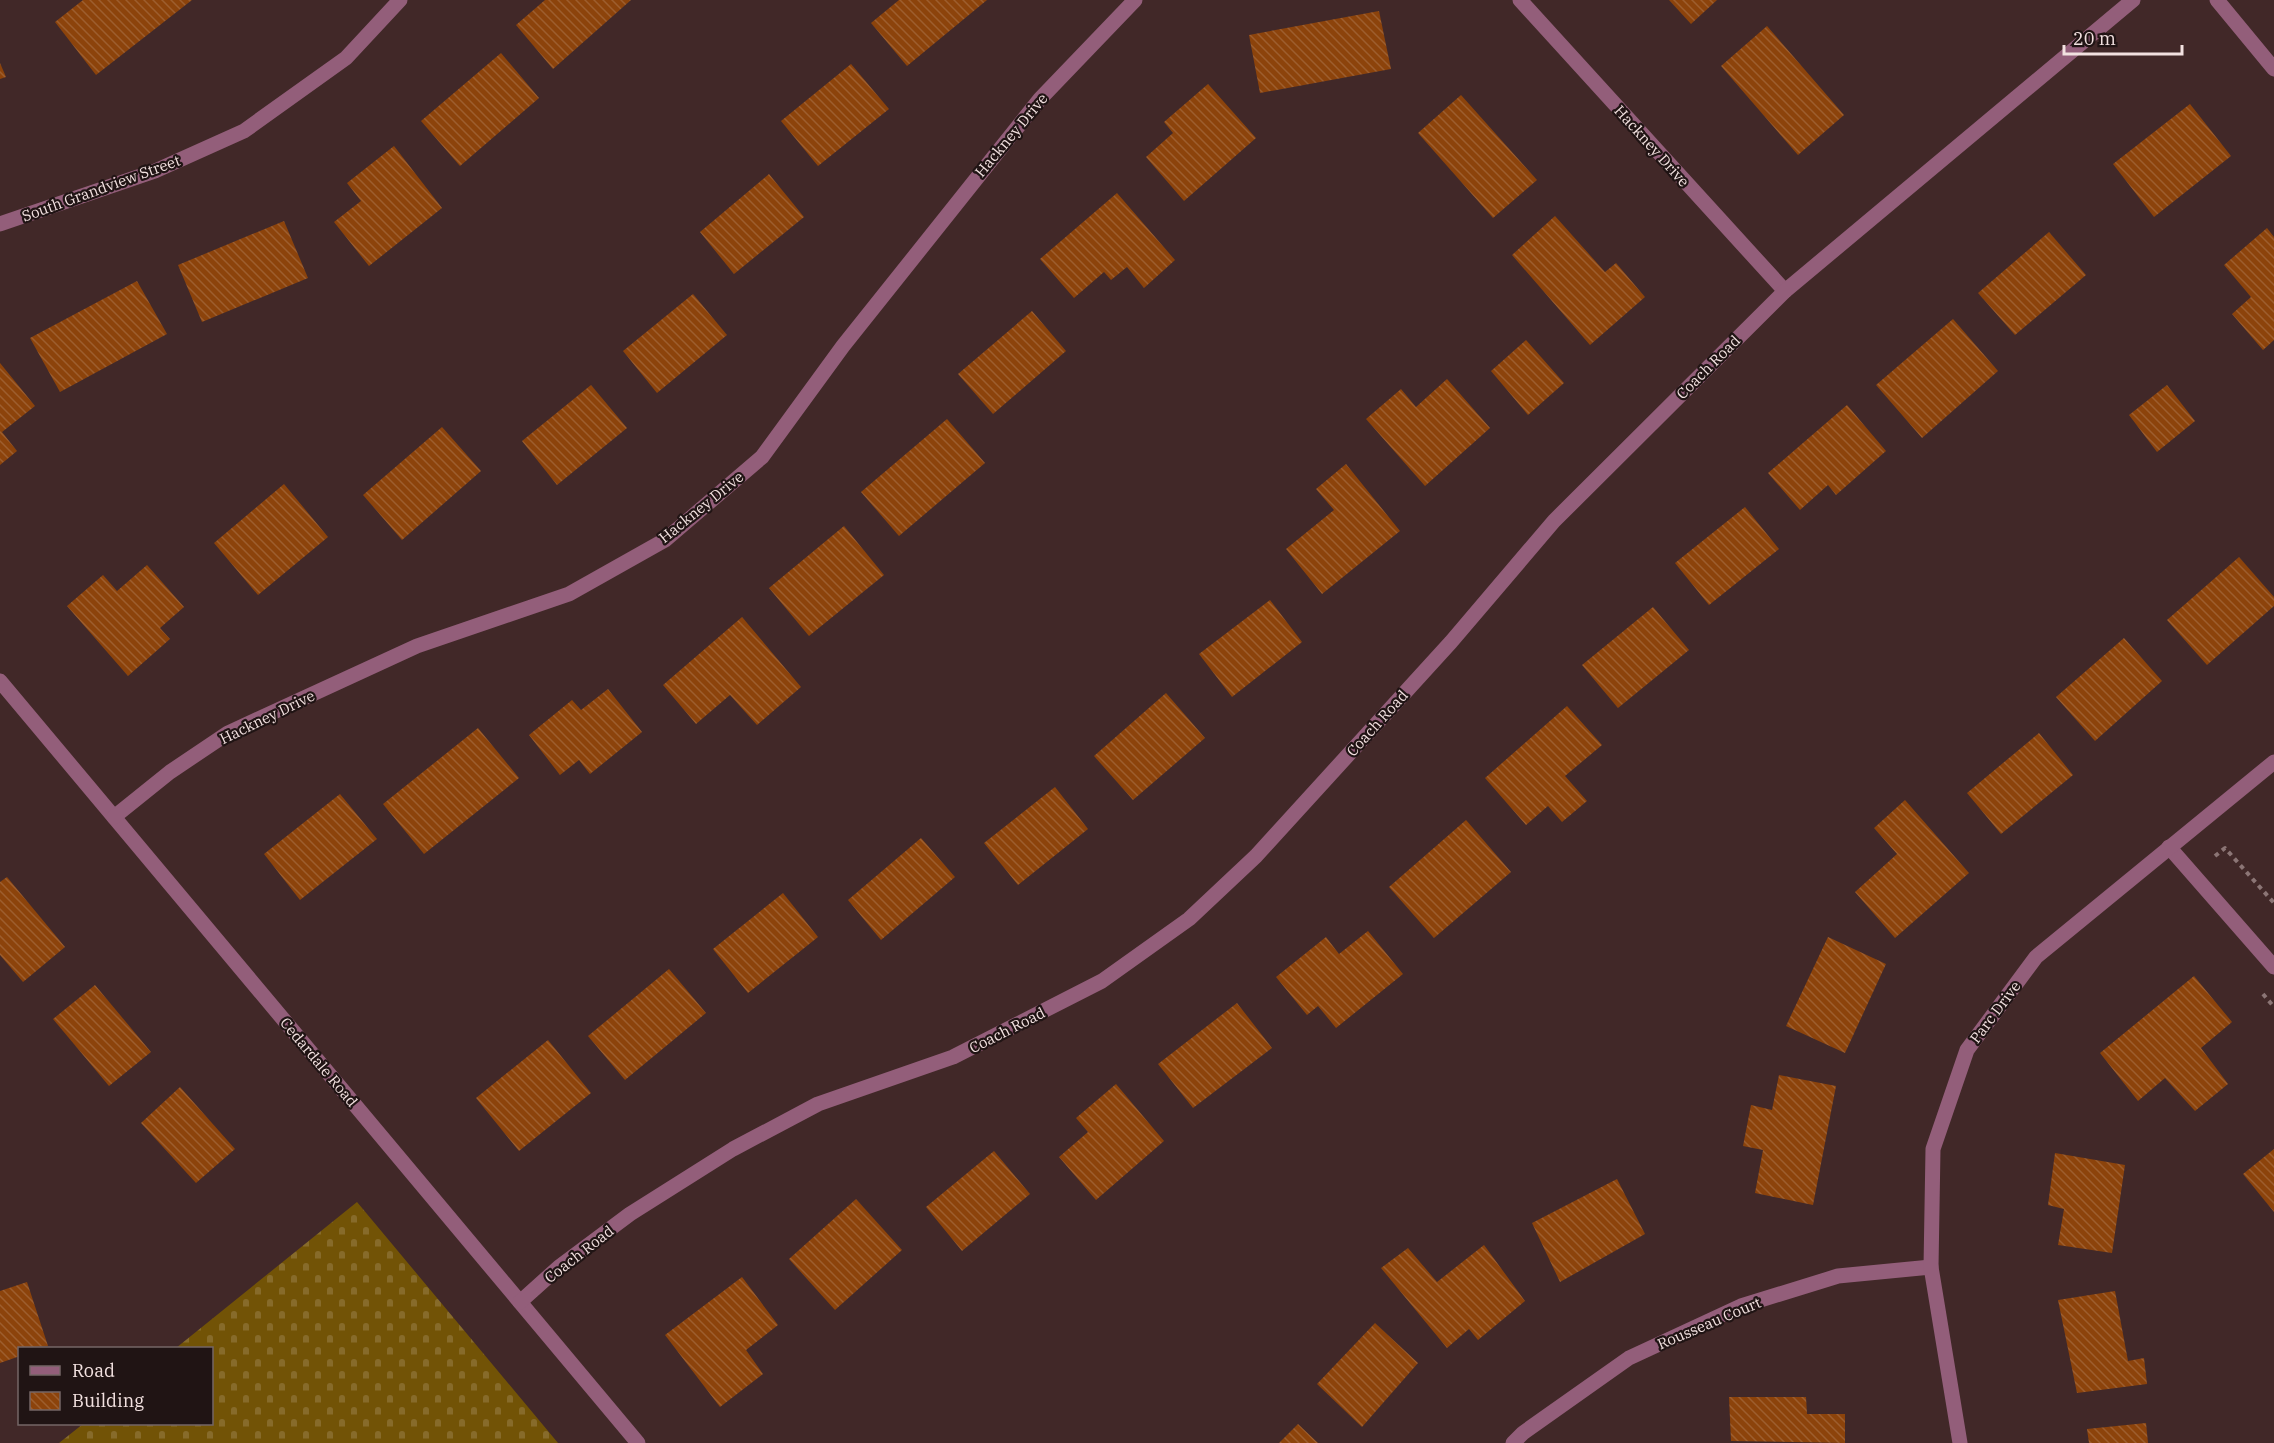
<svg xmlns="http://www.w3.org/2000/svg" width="2274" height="1443" viewBox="0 0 2274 1443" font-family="'IBM Plex Serif',serif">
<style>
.cemetery{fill:url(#cemetery-stones)}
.building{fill:url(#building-back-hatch)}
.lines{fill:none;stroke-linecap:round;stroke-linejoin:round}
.path{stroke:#8b7575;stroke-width:4;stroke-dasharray:4.5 4.5;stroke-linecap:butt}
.minor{stroke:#935e7a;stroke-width:15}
.labels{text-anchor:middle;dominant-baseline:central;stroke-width:4.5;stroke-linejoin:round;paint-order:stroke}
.street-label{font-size:15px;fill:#f2e1e0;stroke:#201414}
</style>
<defs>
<pattern id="cemetery-stones" width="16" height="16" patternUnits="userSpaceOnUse" patternTransform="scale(1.5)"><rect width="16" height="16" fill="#725306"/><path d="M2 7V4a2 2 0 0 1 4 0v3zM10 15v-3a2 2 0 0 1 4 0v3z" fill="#876b2a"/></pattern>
<pattern id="building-back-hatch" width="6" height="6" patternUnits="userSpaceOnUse" patternTransform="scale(1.5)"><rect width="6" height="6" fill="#8c430b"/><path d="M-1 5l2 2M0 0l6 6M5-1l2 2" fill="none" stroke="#9d5e2e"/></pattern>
</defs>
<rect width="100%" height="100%" fill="#412828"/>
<polygon class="cemetery" points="357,1202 558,1443 59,1443 83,1424 212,1424 212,1348 176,1348"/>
<g class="building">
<polygon points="83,0 192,0 96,75 55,22"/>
<polygon points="545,0 631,0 553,69 516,25"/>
<polygon points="899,0 987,0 907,66 871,23"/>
<polygon points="1669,0 1717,0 1691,24"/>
<polygon points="1379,11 1391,69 1260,93 1249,35"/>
<polygon points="1767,26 1844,115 1798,155 1721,66"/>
<polygon points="501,53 539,98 460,166 421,121"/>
<polygon points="0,63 6,77 0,79"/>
<polygon points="851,64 889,109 818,166 781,121"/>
<polygon points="1208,84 1256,138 1184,201 1146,157 1173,133 1164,122"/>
<polygon points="1461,95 1537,180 1493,218 1418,133"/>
<polygon points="2190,104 2231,156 2154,217 2113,164"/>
<polygon points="394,146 442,208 369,266 334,222 361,201 347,183"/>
<polygon points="769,174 804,217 734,274 700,232"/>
<polygon points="1117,193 1175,260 1144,288 1127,267 1111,280 1104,272 1074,298 1040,259"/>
<polygon points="1555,216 1605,272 1616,263 1645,297 1590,345 1512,255"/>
<polygon points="284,221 308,278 202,322 178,265"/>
<polygon points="2267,228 2274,237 2274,340 2263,350 2232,314 2251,297 2224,265"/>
<polygon points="2049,232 2086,275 2015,335 1978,293"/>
<polygon points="137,281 167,334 60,392 30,338"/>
<polygon points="693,294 727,335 657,393 623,351"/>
<polygon points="1032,311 1066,351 993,414 958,374"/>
<polygon points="1953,319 1998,371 1922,438 1876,385"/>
<polygon points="1526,340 1564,383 1528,415 1491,371"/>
<polygon points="0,363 35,406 2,432 17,451 0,465"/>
<polygon points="1447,379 1490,428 1425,486 1366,419 1401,389 1416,407"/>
<polygon points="591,385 627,428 557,485 522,441"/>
<polygon points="2167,385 2195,421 2157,452 2129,415"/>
<polygon points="1847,405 1886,451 1836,495 1828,485 1800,510 1768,473"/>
<polygon points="947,419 985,463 899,536 861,492"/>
<polygon points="442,427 481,471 402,540 363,495"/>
<polygon points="1346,464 1400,531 1322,594 1286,549 1334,510 1316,489"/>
<polygon points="284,484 328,537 258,595 214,543"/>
<polygon points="1745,507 1779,549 1709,605 1675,563"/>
<polygon points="844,526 884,575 809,636 769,588"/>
<polygon points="2239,557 2274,597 2274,606 2207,665 2167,620"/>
<polygon points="147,565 184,607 160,628 170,639 128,676 67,606 103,575 117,591"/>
<polygon points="1270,600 1302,642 1232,697 1199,654"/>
<polygon points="1653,607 1689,650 1618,708 1582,665"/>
<polygon points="742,617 801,687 757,725 730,695 696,724 663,685"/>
<polygon points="2124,638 2162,681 2095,741 2056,697"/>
<polygon points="608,689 642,732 590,774 579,760 560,775 529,735 572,700 581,710"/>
<polygon points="1166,693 1205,738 1133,800 1094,756"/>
<polygon points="1567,706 1602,745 1565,776 1587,801 1562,822 1548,806 1526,825 1485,778"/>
<polygon points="478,728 519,778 424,854 383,804"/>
<polygon points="2039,733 2073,775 2001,834 1967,793"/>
<polygon points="1055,787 1088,829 1018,885 984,843"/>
<polygon points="340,794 377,839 300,900 264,854"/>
<polygon points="1905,800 1969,873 1895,938 1855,892 1897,854 1874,828"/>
<polygon points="1466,820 1511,872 1434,938 1389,887"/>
<polygon points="921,838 955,877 881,940 848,900"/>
<polygon points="7,877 65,947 23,982 0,955 0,882"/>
<polygon points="783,893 818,937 748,993 713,949"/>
<polygon points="1368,931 1403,974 1336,1028 1318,1006 1307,1015 1276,977 1326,937 1339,954"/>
<polygon points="1828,937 1886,964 1845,1053 1786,1026"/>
<polygon points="669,969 706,1013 625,1080 588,1036"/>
<polygon points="2194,976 2232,1022 2201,1048 2228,1084 2195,1111 2165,1078 2138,1101 2100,1053"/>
<polygon points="95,985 151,1052 109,1086 53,1019"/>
<polygon points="1237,1003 1272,1048 1193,1108 1158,1064"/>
<polygon points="548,1040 591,1093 519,1151 476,1098"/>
<polygon points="1779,1075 1836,1086 1813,1205 1755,1193 1763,1150 1743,1146 1751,1105 1772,1110"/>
<polygon points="1116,1084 1164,1141 1096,1200 1059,1157 1088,1132 1076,1118"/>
<polygon points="180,1087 235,1149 196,1183 141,1123"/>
<polygon points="2274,1149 2274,1212 2243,1174"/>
<polygon points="994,1151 1030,1194 962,1251 926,1207"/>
<polygon points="2055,1153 2125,1165 2112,1253 2058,1245 2064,1209 2048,1205"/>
<polygon points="1617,1179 1645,1234 1560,1282 1532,1223"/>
<polygon points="856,1199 902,1250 835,1310 789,1259"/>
<polygon points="1484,1245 1525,1301 1478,1340 1469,1329 1447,1348 1381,1268 1408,1248 1437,1282"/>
<polygon points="742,1277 778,1325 746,1350 763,1374 720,1407 665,1335"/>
<polygon points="27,1282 48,1346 20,1348 20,1356 0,1363 0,1291"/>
<polygon points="2115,1291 2128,1361 2144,1358 2147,1384 2077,1393 2058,1300"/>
<polygon points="1375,1323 1418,1363 1362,1427 1317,1384"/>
<polygon points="1729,1397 1806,1397 1807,1414 1845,1414 1845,1443 1731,1441"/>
<polygon points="2146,1423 2148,1443 2089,1443 2087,1429"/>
<polygon points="1298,1424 1318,1443 1279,1443"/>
</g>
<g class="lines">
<g class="path">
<polyline points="2215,856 2225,848 2274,903"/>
<polyline points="2263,994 2274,1007"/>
</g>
<g class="minor">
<polyline points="1520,0 1785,291"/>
<polyline points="2217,0 2274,69"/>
<polyline points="0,224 155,171 244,131 346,58 400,0"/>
<polyline points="0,681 638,1443"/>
<polyline points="114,817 170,772 228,733 417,646 569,594 665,540 762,457 843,346 1040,99 1135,0"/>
<polyline points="2169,847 2274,967"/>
<polyline points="520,1302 559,1267 630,1214 733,1149 818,1104 953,1057 1102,981 1189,919 1256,856 1451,642 1554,521 1785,291 2133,0"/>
<polyline points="1513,1443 1523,1433 1629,1358 1741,1306 1838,1276 1931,1267"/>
<polyline points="1960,1443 1931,1267 1933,1149 1967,1050 2036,957 2274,762"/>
</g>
</g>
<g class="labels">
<g class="street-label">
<text transform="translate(1011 135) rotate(-50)">Hackney Drive</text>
<text transform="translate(1652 146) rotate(48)">Hackney Drive</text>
<text transform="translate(101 188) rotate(-20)">South Grandview Street</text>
<text transform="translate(1708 367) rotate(-45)">Coach Road</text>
<text transform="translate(701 507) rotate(-39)">Hackney Drive</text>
<text transform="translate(267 717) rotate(-26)">Hackney Drive</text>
<text transform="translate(1377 723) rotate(-48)">Coach Road</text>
<text transform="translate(1995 1012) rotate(-53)">Parc Drive</text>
<text transform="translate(1007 1030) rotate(-27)">Coach Road</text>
<text transform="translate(319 1062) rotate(50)">Cedardale Road</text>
<text transform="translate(579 1254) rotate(-38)">Coach Road</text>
<text transform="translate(1709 1323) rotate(-23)">Rousseau Court</text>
</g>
</g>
<rect x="18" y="1347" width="195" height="78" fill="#201414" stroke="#746666" stroke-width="1.5"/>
<rect x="30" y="1366" width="30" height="9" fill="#935e7a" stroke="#746666" stroke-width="1.5"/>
<text x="72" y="1377" font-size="18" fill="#f2e1e0">Road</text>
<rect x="30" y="1392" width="30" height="18" fill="url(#building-back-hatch)" stroke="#746666" stroke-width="1.5"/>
<text x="72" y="1407" font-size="18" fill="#f2e1e0">Building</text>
<path d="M2064 45v9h118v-9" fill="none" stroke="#f2e1e0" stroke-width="3"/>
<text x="2073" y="45" font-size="18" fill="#f2e1e0" stroke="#201414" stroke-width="4.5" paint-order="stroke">20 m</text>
</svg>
